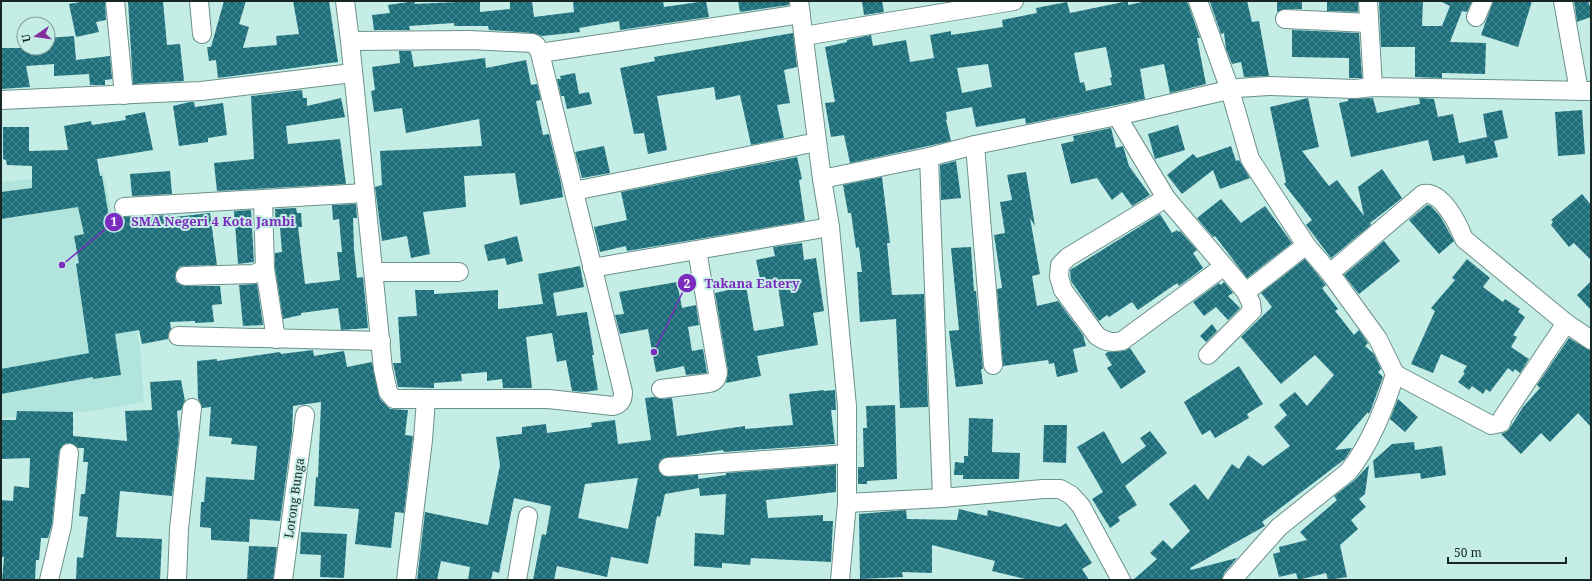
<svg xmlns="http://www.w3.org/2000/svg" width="1592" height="581" viewBox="0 0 1592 581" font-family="'Noto Serif',serif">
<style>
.built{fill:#b1e4dc}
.building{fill:url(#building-cross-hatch);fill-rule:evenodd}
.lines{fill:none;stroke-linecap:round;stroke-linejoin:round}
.minor-casing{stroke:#6b918c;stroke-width:20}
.minor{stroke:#fff;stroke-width:18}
.labels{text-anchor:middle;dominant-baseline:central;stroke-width:4;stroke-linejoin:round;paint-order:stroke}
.street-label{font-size:12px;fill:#182725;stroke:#c4ede6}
.leader{fill:none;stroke:#7b2cbf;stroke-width:1.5}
.callout-dot{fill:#7b2cbf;stroke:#c4ede6;stroke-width:1.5}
.mark-label{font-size:12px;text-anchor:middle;font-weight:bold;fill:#fff}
.callout-label{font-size:13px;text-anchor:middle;font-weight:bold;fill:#7b2cbf;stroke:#c4ede6;stroke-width:4;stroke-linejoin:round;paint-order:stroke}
</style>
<defs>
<pattern id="building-cross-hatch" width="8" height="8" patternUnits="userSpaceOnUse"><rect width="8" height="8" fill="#1d6f7c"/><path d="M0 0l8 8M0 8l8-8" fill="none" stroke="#4c8790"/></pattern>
</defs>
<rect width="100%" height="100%" fill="#c4ede6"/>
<polygon class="built" points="103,172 140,347 144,402 92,411 1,418 1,182"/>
<g class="building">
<polygon points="86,1 105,1 106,20 96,22 99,32 76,37 69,4"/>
<polygon points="128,1 163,1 167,45 180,44 184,81 133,84"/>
<polygon points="224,1 246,1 239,24 249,27 243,48 277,45 276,36 299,34 293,1 329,1 338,62 218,78 216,60 209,61 207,47 211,47"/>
<polygon points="416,1 414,4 480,1 480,12 510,9 510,1 532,1 534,17 574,12 573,1 663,1 664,7 706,1 709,17 620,30 619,21 579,28 580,32 542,36 532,33 489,30 488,26 454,26 454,23 409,26 410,30 374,30 372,15 390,13 388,5"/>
<polygon points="738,1 789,1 789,5 740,12"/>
<polygon points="862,1 882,1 884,12 864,15"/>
<path d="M1128 1V5L1147 1H1187L1200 38H1197L1206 84 1170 93 1164 64 1140 69 1145 99 1026 124 1025 118 976 127 972 107 946 112 947 119 946 120 951 141 850 163 844 135 831 137 825 103 835 102 825 47 847 42V40L871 35 873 46 906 40 910 62 934 58 930 35 951 31V35L1003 27 1002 20 1037 13 1036 8 1067 2 1070 13ZM1106 47 1112 77 1110 78 1112 85 1086 91 1084 82 1080 83 1074 53ZM988 64 992 87 962 93 957 68Z"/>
<polygon points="1216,1 1247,1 1252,22 1259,21 1269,76 1244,77 1241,62 1232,64 1226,49 1224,33 1221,34 1210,2"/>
<polygon points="1277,1 1302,1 1302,9 1285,9 1277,12"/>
<polygon points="1327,1 1358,1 1358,12 1327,11"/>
<polygon points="1379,1 1423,1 1422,26 1442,26 1450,6 1440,1 1472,1 1467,12 1462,11 1450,42 1486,43 1485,74 1442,73 1442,78 1415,77 1415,47 1381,47"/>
<polygon points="1493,1 1532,1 1518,47 1481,35"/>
<polygon points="1574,1 1588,1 1591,9 1591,17 1577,22"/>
<polygon points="1292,30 1359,33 1362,78 1349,78 1349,58 1292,57"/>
<polygon points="793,33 797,67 784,70 790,103 777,105 784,138 751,145 740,95 716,100 714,87 657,96 667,150 648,154 644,133 634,134 620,68 655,61 654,57"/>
<polygon points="74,36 76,60 110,56 112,79 105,80 105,85 90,85 89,74 54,76 54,64 26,66 30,87 1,89 1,48 48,48 48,38"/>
<polygon points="399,51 411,51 414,67 485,58 486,68 526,60 531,85 537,84 541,100 536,101 543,135 549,134 561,183 563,197 520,205 515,173 464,176 466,207 423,212 430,254 411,258 407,236 382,241 375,187 382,185 380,151 482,146 479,119 406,133 402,108 374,112 371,91 375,90 372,67 400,63"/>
<polygon points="575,73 579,94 589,92 592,104 567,109 564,96 561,96 557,79 561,79 560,76"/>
<polygon points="302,90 303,98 307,98 307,106 341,98 345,117 286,126 288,144 340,139 346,184 217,191 214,163 254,159 251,96"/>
<polygon points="1308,98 1319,147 1302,151 1329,186 1337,180 1364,216 1358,187 1382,169 1402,198 1370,223 1371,225 1331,258 1306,225 1312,220 1284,184 1286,182 1270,107"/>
<polygon points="1373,98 1377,113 1420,104 1419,98 1434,99 1438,117 1453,114 1459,143 1487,137 1483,114 1502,110 1508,138 1494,141 1498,157 1466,164 1464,155 1433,161 1428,140 1351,157 1339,103 1348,101 1348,99"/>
<polygon points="190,102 194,102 195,107 223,103 227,135 208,138 208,142 179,146 173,106"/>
<polygon points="1582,110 1585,154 1558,156 1555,112"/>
<polygon points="145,112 153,150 97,159 100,176 102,176 109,217 174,215 175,217 210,213 217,265 184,266 179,267 175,276 176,282 185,286 220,286 222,304 212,305 214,322 195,323 195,321 170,322 171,329 168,335 168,339 142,344 139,330 115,334 121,375 93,379 93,377 1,394 1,369 89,353 76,264 79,263 74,236 84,234 78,207 1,219 1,192 32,188 32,166 7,165 6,160 3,159 3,127 29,127 29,151 68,150 64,126 91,121 92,125 126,120 125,116"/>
<polygon points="1178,125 1185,150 1155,159 1148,134"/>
<polygon points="1111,128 1116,148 1123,146 1129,166 1150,195 1132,206 1122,192 1112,200 1097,178 1071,184 1061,144 1074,141 1073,136"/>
<polygon points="604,146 610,173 582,178 575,152"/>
<polygon points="1231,146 1236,161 1239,160 1250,178 1220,189 1213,170 1182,194 1167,175 1193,154 1197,158"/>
<polygon points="797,157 802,179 799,180 805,221 627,251 626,246 600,252 594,227 627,220 621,192"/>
<polygon points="956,161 961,198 941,200 940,165"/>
<polygon points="170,171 172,194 132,196 130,174"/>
<polygon points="1026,172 1035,226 1030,218 1040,274 1032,276 1037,306 1058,301 1083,335 1086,346 1073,349 1078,372 1057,377 1054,363 1049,364 1048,360 1003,366 997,289 1002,288 1002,287 994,235 1005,233 1000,202 1012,200 1007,175"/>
<polygon points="882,177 890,243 887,243 892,295 924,294 928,407 900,408 896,319 860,322 857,272 862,272 859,247 856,248 851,213 848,213 843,185"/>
<polygon points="1582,194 1591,205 1591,260 1574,243 1569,247 1551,225 1553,221 1551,220"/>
<polygon points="1221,199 1241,223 1265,206 1292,243 1247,278 1215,236 1213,237 1197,218"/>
<polygon points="356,204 357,218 353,218 354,249 357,278 363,277 368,328 341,330 338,308 301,313 301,315 283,319 275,268 275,253 282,252 280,228 276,228 275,209 296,208 297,213 301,213 302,227 298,227 305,284 340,280 337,252 342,252 339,219 333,220 332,205"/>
<polygon points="1427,205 1431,206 1440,216 1454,241 1439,254 1409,220"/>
<polygon points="251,210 254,262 238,264 234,211"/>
<polygon points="1160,214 1172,233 1177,230 1179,232 1180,231 1197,250 1193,253 1203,268 1179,286 1177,283 1138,310 1132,302 1109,317 1107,315 1099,321 1071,281 1070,270"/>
<polygon points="517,236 523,261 507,265 505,258 488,261 484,245"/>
<polygon points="1384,241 1400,261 1359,294 1344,275"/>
<polygon points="802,243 804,260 816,258 824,311 813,313 818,345 757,356 761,376 726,383 728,371 715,293 746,286 754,331 784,326 777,280 761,283 756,260 775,256 773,247"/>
<polygon points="971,247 974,291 976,291 983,369 981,369 983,384 956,387 949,331 959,330 951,248"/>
<polygon points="1305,259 1326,285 1322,288 1338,309 1335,311 1354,335 1359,330 1368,343 1365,346 1374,354 1381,369 1378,372 1383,377 1370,412 1368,414 1368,412 1335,450 1352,448 1345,459 1262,522 1265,526 1190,568 1191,570 1237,558 1224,573 1222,580 1133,580 1157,559 1150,553 1163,540 1172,549 1190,531 1169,504 1195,484 1208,500 1232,464 1239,469 1248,455 1263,466 1290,446 1274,427 1287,415 1279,405 1295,392 1307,406 1334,375 1315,355 1281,384 1241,337 1272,307 1261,293"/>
<polygon points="1467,259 1490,278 1483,287 1503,302 1505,299 1520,309 1518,312 1525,317 1513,335 1517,337 1511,347 1529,359 1520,373 1515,369 1513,372 1508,368 1490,392 1486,389 1483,394 1472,386 1469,390 1458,382 1465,373 1463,372 1467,366 1441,354 1433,373 1411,364 1435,311 1431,308 1455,280 1452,278"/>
<polygon points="580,266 584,287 553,293 557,316 587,312 594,355 592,355 598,390 585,392 572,391 566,360 557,362 552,333 526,337 532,388 503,388 502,379 487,381 487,372 461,374 462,381 434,383 434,388 398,387 393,363 401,363 398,317 417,316 415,290 434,290 434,294 498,290 498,309 543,304 538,274"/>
<polygon points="1591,281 1591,310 1577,295"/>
<polygon points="677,282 682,308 696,305 699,325 688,327 692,351 703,349 707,373 686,375 684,366 656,372 648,329 620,334 615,315 624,314 619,292"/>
<polygon points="1224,282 1233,293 1228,296 1240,308 1228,320 1216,307 1204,316 1193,302 1219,283 1221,285"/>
<polygon points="257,284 263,325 243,326 239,285"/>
<polygon points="1212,324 1217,331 1206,342 1200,336"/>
<polygon points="1569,338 1591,351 1591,427 1578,413 1550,442 1541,433 1521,454 1501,434 1508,431 1523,407 1540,388 1537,385"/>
<polygon points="1130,348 1146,372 1121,389 1107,368 1112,365 1105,354 1108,352 1124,351"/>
<polygon points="313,350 314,356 344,351 347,367 372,362 380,399 390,409 408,410 405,435 413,436 404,513 395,512 391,548 355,544 359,509 314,506 316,477 318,477 321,402 293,406 292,434 280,521 250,519 249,542 211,540 211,528 200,527 201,502 204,502 206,477 254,480 257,446 231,444 232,438 209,436 211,407 202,408 198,399 197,361 217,359 217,361 280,352 281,354"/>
<polygon points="1239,366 1263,404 1247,414 1249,418 1215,438 1210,430 1202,435 1184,402"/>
<polygon points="181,380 185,401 181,410 177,411 179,435 172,496 120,491 116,537 162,539 160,580 76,580 77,557 83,558 88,517 79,516 81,494 85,494 88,462 83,462 84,448 78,448 70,443 64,444 59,452 52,524 48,538 41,538 39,560 36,560 35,580 2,580 4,557 1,557 1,500 13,501 14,486 29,488 30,458 1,459 1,420 16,420 17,411 73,412 73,436 127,441 125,411 152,410 150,382"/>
<path d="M824 390V391L835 390 836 410H831L835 444 724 452 723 450 662 459 658 467 663 476 698 475 699 488 665 494 660 517 657 516 648 564 611 557 607 577 557 566 554 580H533L542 534 546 535 551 506 514 498 499 573 493 571 491 580H468L470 567 441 561 437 580H417L425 512 488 525 500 465 496 437 522 434V427L546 424 547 433 592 427 591 423 615 420 618 444 651 440 645 398 654 397 662 399 672 398 677 436 745 426V429L793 425 789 394ZM638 478 628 529 578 518 585 484Z"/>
<polygon points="1398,399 1418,417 1405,432 1390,419"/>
<polygon points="895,405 897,479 867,481 867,484 858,484 858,467 864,467 863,428 867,428 866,406"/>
<polygon points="969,418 993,419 992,452 1020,453 1019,479 963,479 963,475 954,475 955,462 964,463 964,456 968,456"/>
<polygon points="1044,425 1067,425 1066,463 1043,462"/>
<polygon points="1104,431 1122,464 1146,446 1140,438 1150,431 1167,453 1125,486 1137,505 1118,517 1120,521 1110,528 1092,499 1103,492 1077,447"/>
<polygon points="1414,442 1415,450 1442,446 1446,475 1421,479 1420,473 1375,478 1373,461 1392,444"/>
<polygon points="836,465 836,492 766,500 768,518 823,515 823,521 833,521 831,562 751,558 750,565 722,563 722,568 694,566 695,533 724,535 726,494 700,496 698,479 726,475 726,473"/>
<polygon points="1369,465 1365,494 1359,499 1366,507 1351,520 1358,529 1340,545 1347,577 1328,580 1326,573 1298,580 1296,573 1279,577 1273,554 1280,552 1279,547 1307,540 1300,532 1337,500 1334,496 1355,480"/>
<polygon points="959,509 987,516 988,510 1060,527 1066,523 1092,563 1082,569 1089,580 1029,580 992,571 995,561 932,545 932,573 902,572 903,577 860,579 859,514 906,510 907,519 957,520"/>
<polygon points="301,532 347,534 344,578 320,577 321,555 300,554"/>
<polygon points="249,546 277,547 273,580 247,580"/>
</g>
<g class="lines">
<defs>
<g id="minor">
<polyline points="115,1 124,95"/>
<polyline points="199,1 202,34"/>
<polyline points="345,1 350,41"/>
<polyline points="799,1 822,179 830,227 847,406 847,503 840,580"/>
<path d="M1198 1 1230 90 1250 159 1306 245 1330 273 1378 339 1395 374C1386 405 1369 447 1348 472L1279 527 1232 580"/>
<polyline points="1368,1 1373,87"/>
<polyline points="1563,1 1579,91"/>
<polyline points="1476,17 1483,1"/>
<polyline points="1285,19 1368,23"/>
<polyline points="804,36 1014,1"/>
<path d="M469 40 532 43 536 45 540 53 623 392C623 400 621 404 613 406L548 399H394L388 392 383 369 350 41Z"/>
<polyline points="540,53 801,14"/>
<polyline points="1,100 201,91 353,73"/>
<polyline points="1117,116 1166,198 1246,292 1251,303 1252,311 1208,355"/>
<polyline points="975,145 993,365"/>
<polyline points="929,157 942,498"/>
<polyline points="822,179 929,157 975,145 1117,116 1237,88 1269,86 1355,89 1373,87 1591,91"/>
<polyline points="574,191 817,142"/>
<path d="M1166 198 1068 257 1060 265 1059 277 1063 290 1097 336C1106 342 1112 343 1122 341L1223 267"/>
<polyline points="124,207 365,193"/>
<polyline points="592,268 830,227"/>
<polyline points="265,269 276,339"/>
<polyline points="374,272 459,272"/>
<path d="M1330 273 1423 194C1442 190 1458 224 1464 239L1566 323 1591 340"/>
<polyline points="185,276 254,274 265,269 263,199"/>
<polyline points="1246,292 1306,245"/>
<polyline points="178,336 381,341"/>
<polyline points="1395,374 1491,425 1501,423 1503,417 1566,323"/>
<path d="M661 389 709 383C715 382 717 379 718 373L697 250"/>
<polyline points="668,467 847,454"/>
<polyline points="847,503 942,498 1043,489 1060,489 1071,495 1081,506 1121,580"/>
<polyline points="49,580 62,526 69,453"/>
<polyline points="177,580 179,529 192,408"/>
<polyline points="283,580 305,415"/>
<polyline points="406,580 423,440 426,399"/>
<polyline points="517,580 528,516"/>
</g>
</defs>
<use href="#minor" class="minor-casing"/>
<use href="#minor" class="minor"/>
</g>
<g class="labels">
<g class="street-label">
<text transform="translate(294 498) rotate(-82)">Lorong Bunga</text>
</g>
</g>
<path class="leader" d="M62 265L114 222M654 352L687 283"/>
<g class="callout-dot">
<circle cx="62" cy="265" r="4"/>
<circle cx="654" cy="352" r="4"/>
<circle cx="114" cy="222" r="10"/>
<circle cx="687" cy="283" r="10"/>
</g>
<g class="mark-label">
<text x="114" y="226">1</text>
<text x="687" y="288">2</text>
</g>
<g class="callout-label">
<text x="213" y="226">SMA Negeri 4 Kota Jambi</text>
<text x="752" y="288">Takana Eatery</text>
</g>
<rect width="1592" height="581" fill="none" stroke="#182725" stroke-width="4"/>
<g transform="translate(36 36) rotate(257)"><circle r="19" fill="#c4ede6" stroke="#7f9e99"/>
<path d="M0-3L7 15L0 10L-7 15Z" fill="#832f9e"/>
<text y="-6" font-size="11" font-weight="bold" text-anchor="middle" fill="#182725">U</text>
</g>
<path d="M1448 557v6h118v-6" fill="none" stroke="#182725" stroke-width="2"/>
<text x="1454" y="557" font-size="12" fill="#182725" stroke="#c4ede6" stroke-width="3" paint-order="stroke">50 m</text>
</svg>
